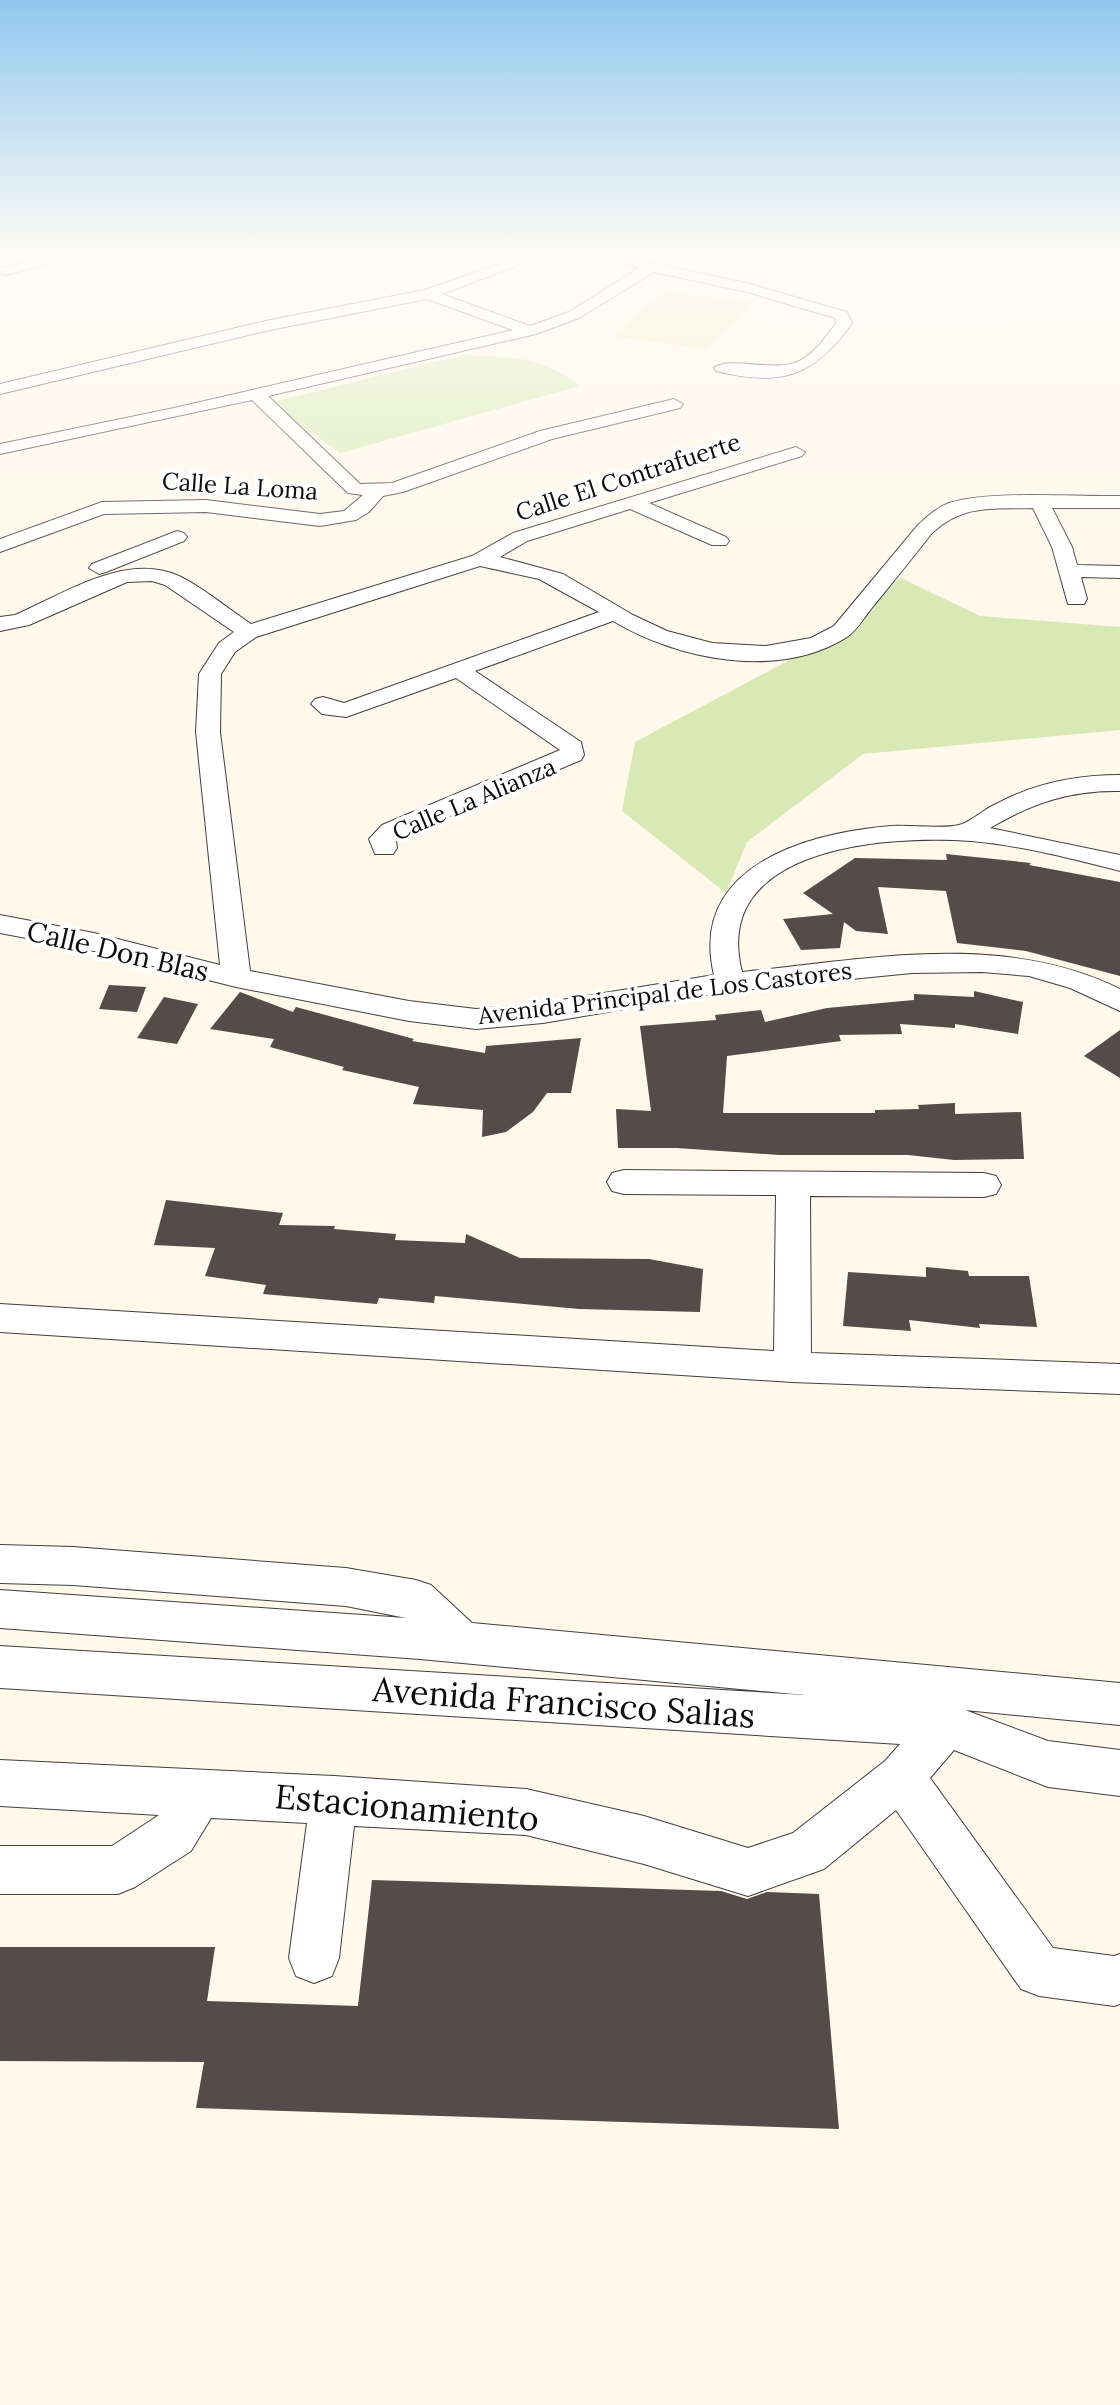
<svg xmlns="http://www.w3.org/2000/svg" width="1120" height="2405" viewBox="0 0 1120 2405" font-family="Lora,serif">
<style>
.green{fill:#d8e9b5}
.pitch{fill:#e8f0c7}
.building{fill:#554b48}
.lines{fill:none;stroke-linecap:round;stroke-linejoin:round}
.minor-casing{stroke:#3f3f3f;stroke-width:2}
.minor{fill:#fff;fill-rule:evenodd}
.labels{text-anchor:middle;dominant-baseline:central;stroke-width:8;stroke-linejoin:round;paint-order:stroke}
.far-street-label{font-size:24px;fill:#0c0c0c;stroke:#fff}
.street-label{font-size:28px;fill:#0c0c0c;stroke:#fff}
.near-street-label{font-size:34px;fill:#0c0c0c;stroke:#fff}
</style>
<rect width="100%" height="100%" fill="#fff8eb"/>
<g class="green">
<path d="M464 355C515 358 537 354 580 386L341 453 268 403Z"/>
<polygon points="901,578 980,616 1120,627 1120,730 863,754 747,842 726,893 622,811 635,742 799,655"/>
</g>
<polygon class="pitch" points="664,291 754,303 707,349 612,336"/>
<g class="building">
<polygon points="946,854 1031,863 1029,865 1120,882 1120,976 1026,951 957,943 946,891 878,887 888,934 856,931 844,922 840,948 801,950 783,919 833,914 803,893 855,858 947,860"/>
<polygon points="109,985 146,987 137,1012 99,1009"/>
<polygon points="974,991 1023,1002 1018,1034 955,1024 955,1028 900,1024 902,1034 839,1035 841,1041 727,1056 723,1113 875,1113 875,1110 919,1109 918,1105 955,1103 955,1114 1021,1112 1024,1159 954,1160 908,1155 779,1155 677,1148 618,1148 616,1109 651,1111 640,1026 716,1020 715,1015 761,1010 765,1022 827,1008 914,1000 914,994 974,997"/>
<polygon points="240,992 293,1012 296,1007 414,1039 412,1041 485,1053 486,1046 581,1038 571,1093 547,1093 533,1112 506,1132 482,1137 483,1110 413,1104 419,1087 342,1070 344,1067 270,1047 274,1039 210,1029"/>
<polygon points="164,997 198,1004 177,1044 137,1038"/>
<polygon points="1120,1030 1120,1078 1084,1056"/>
<polygon points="166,1200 283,1213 279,1225 335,1226 334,1229 396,1234 395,1240 465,1243 466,1234 520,1258 649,1259 703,1269 700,1312 579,1309 435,1296 434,1303 379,1298 377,1304 263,1294 266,1285 205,1276 215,1248 154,1245"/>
<polygon points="926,1267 968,1271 969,1276 1029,1276 1037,1327 979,1324 980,1328 909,1320 911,1331 843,1326 848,1272 926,1277"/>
<polygon points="372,1880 721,1891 747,1899 767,1892 819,1894 839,2129 196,2108 204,2062 0,2061 0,1947 215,1947 207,2001 358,2006"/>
</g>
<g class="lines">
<defs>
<g id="minor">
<polygon points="57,255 82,255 6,275 0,273 1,268"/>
<path d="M525 255H545L442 294 530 326 569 312 639 268 589 255H615L750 284 847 312 852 323C814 377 781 387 716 371L714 368C729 355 776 374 801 360 816 351 826 337 836 323L835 318 747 292 654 272 579 318 536 334 268 396 360 484 392 483 540 431 674 399 683 404 680 408 552 439 403 492 383 496 369 512 356 520 320 526 206 512 104 514 0 552V539L102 502 206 500 320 514 344 511 363 495 348 493 252 400 0 454V444L174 408 513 330 427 299 270 330 0 394V384L270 320 425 290Z"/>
<path d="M796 447 805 452 802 456 649 503 726 537 729 541 726 545H712L630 509 527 541 500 557 563 574 633 615 667 631 712 643 766 646 811 638 834 626 918 525C928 516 936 508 949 503 991 490 1073 497 1120 496V508H1052L1072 547 1077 565 1120 566V578L1081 577 1087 599 1084 604H1068L1052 547 1033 508C993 509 963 504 932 533 912 559 891 584 871 609 864 618 856 631 847 637 780 680 678 660 613 621L475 671 581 742 584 755 581 760 400 837 396 841 397 848 393 854H375L369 839 382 825 560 750 456 678 346 717 322 714 311 704 315 699 323 697 344 703 599 612 539 579 480 566 256 637 235 652 221 674 220 732 250 971 409 1001 476 1009 543 1003 714 975C688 866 807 833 891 826 909 825 944 829 959 825 971 822 984 809 996 804 1035 783 1076 775 1120 775V791C1071 790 1032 803 990 828L1120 855V871C1073 859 1019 845 971 841 888 835 710 846 742 972 868 959 1002 931 1120 989V1011L1070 988 1029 976 982 972 912 973 730 991 543 1023 476 1029 409 1021 236 987 94 951 0 933V915L94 933 220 965 196 732 199 674 219 643 234 632 165 585 152 581 127 582 29 625 0 631V617L15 615C64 594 125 552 179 576 204 588 228 609 251 624L472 556 513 533Z"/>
<polygon points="177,531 184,533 187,537 184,541 106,572 99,574 89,568 92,564"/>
<polygon points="624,1170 984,1173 996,1176 1001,1185 996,1194 984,1197 810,1196 811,1353 1120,1364 1120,1394 792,1382 0,1332 0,1304 774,1351 776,1195 624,1194 612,1191 607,1182 612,1173"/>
<polygon points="0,1545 73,1547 346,1568 416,1580 431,1585 472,1623 1120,1683 1120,1725 965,1710 1048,1741 1120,1750 1120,1796 1048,1787 954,1750 930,1778 1053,1948 1114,1956 1120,1954 1120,2004 1114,2006 1039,1996 1021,1989 896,1810 824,1869 748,1896 644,1864 526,1835 354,1826 339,1958 332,1976 314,1983 296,1976 289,1958 307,1823 211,1818 191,1851 135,1887 118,1894 0,1894 0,1846 112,1846 159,1815 0,1806 0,1760 334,1776 526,1789 644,1816 748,1848 793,1833 885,1761 900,1744 0,1688 0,1646 805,1695 420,1659 0,1628 0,1590 406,1618 346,1606 73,1585 0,1583"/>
</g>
</defs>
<use href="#minor" class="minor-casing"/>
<use href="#minor" class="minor"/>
</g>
<linearGradient id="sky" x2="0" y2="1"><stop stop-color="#91c8ee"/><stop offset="0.43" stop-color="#fffcf6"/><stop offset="1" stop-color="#fffcf6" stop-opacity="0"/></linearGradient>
<rect width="1120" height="592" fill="url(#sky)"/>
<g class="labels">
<g class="far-street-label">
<text transform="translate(628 477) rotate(-18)">Calle El Contrafuerte</text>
<text transform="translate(240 486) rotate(4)">Calle La Loma</text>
<text transform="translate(474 799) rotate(-23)">Calle La Alianza</text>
<text transform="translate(665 993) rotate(-7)">Avenida Principal de Los Castores</text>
</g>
<g class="street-label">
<text transform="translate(118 951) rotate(13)">Calle Don Blas</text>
</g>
<g class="near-street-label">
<text transform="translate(564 1702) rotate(4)">Avenida Francisco Salias</text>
<text transform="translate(407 1807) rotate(5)">Estacionamiento</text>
</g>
</g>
</svg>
